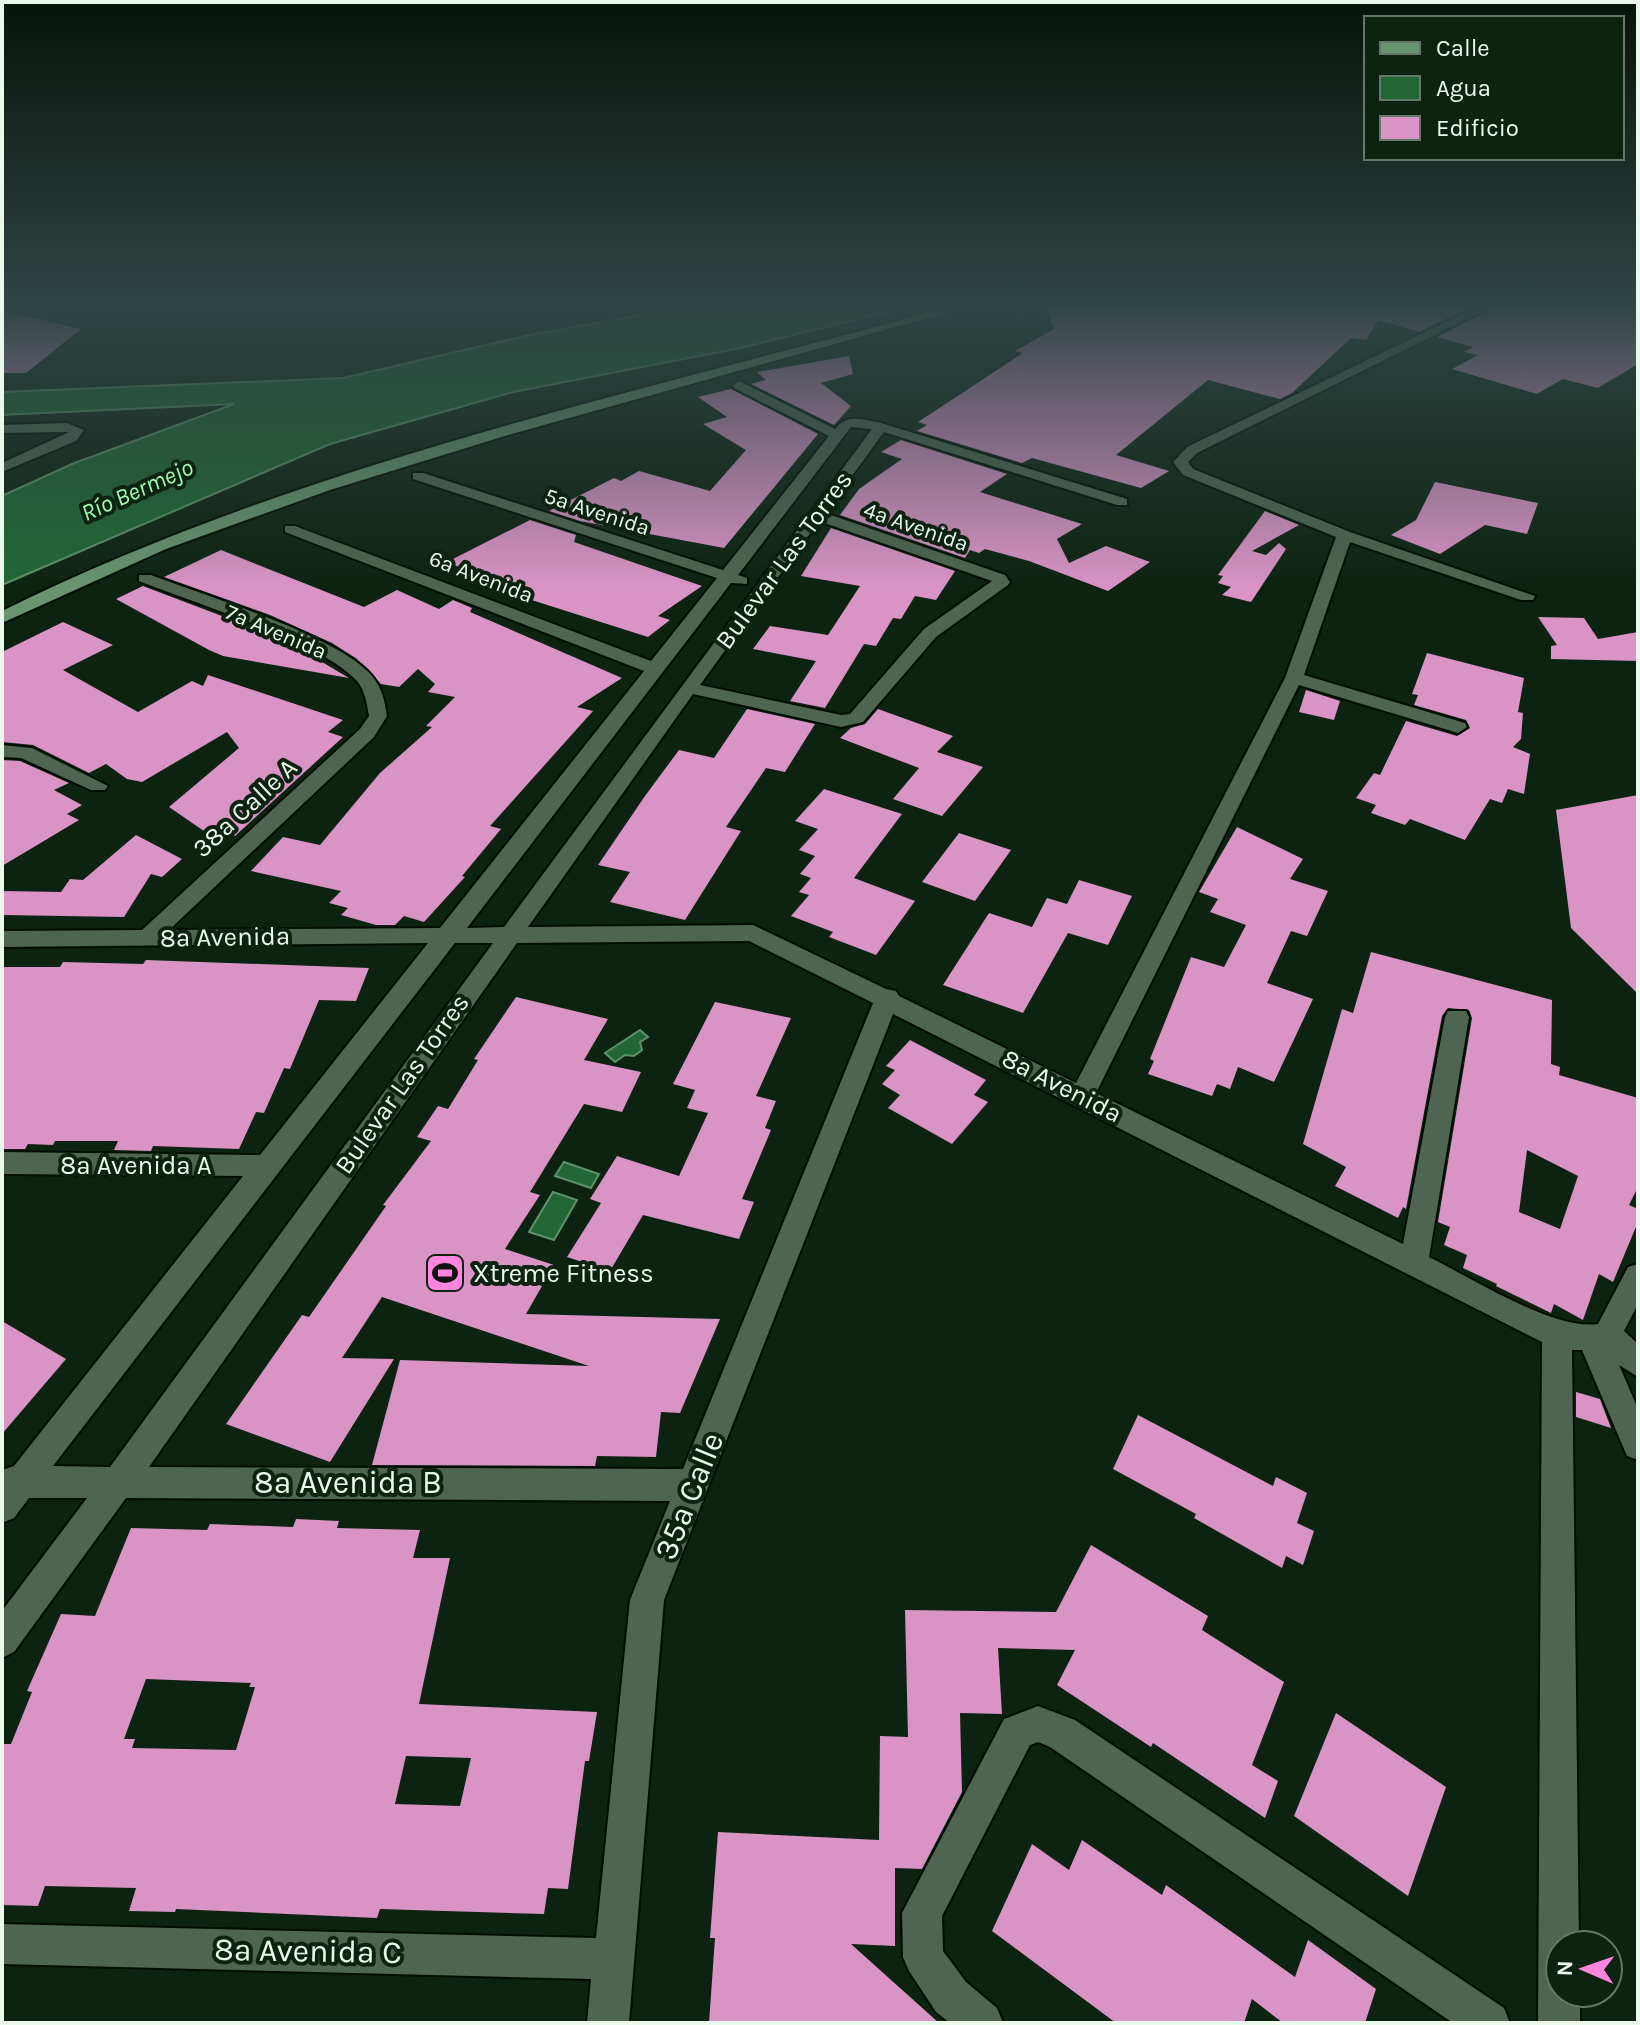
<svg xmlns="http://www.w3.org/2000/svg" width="1640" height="2025" viewBox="0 0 1640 2025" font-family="Karla,sans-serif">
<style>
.water{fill:#216634;stroke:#5e926b;stroke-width:2}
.building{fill:#d993c5;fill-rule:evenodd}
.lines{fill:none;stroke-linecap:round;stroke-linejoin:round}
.minor-casing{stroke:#000c01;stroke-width:4}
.major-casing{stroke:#000c01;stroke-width:4}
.minor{fill:#4e6551;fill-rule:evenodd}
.major{fill:#68946f;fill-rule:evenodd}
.labels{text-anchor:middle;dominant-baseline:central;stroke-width:8;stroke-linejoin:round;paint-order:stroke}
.far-street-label{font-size:22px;fill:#ebf8ec;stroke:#0d2312}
.far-water-label{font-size:24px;font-style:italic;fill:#9ffcb1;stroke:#0d2312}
.street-label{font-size:26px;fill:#ebf8ec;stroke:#0d2312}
.poi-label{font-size:26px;fill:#ebf8ec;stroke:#0d2312;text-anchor:start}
.near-street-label{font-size:32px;fill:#ebf8ec;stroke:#0d2312}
</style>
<rect width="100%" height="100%" fill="#0d2312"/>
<g class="water">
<polygon points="702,304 919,304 741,348 513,392 330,444 2,585 2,496 72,464 234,404 2,415 2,392 343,378 529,335"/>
<polygon points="640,1030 648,1037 640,1042 642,1050 634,1056 625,1055 615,1062 605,1053"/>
<polygon points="564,1162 599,1174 591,1188 555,1176"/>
<polygon points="553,1192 577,1200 554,1240 529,1232"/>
</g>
<g class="building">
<polygon points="1044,304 1477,304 1419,332 1378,320 1366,340 1351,338 1292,393 1280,399 1208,380 1116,455 1169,471 1141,488 1032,458 1022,463 917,431 927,425 918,422 1023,353 1015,351 1054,329"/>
<polygon points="1500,304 1638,304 1638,364 1598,388 1563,379 1537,394 1452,369 1478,355 1464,352 1473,347 1437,337"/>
<polygon points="2,311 81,329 26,373 2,373"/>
<polygon points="849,356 853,374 821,383 851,406 834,425 751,384 766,380 757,372"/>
<polygon points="731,389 818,434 724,548 580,521 549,511 614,478 621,481 639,471 710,491 746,450 703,424 727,417 698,397"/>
<polygon points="901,440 1007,474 980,492 1082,524 1057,539 1069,563 1106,546 1150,562 1108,591 1029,561 985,549 979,553 970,550 965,558 840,515 859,489 902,459 881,452"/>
<polygon points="1435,482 1538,503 1527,534 1485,525 1440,554 1391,535 1416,520"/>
<polygon points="1265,511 1299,525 1252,551 1266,555 1279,543 1286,549 1251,602 1222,595 1231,587 1218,583 1223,576 1218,575"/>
<polygon points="530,520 576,535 574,542 702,586 658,616 670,620 648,637 481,584 489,580 447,562"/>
<polygon points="831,528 955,571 936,600 915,596 901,619 893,618 876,646 864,644 825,708 790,701 816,661 753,649 770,626 828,635 860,586 801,576"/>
<polygon points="221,550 364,607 397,590 439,609 453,600 472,608 470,612 622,678 577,707 593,711 490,826 501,829 462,876 465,877 424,922 404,916 395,925 376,925 341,915 348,908 329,903 341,891 251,871 283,837 320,845 380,773 432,727 426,726 455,697 428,692 435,684 418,669 399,687 381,684 357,659 332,643 270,615 164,577"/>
<polygon points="143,586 285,640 349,678 223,656 209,650 116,599"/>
<polygon points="1538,617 1584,618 1598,639 1638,632 1638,661 1551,659 1551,646 1557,645"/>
<polygon points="63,622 113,645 63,670 138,712 192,681 203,686 208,675 343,720 328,732 343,737 235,836 224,833 217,840 169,807 239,748 227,732 142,782 127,779 106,764 89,773 33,745 2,742 2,652"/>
<polygon points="1427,653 1524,678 1518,712 1523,713 1521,739 1513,747 1530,754 1524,794 1508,789 1502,803 1490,799 1465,840 1410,819 1405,825 1371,813 1376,805 1356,798 1374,773 1380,775 1406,721 1457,736 1470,728 1466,720 1414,705 1418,695 1412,694"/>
<polygon points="1306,690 1340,701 1334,720 1299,712"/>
<polygon points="747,709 815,724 785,772 766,768 726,827 741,831 685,920 610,902 630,872 598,865 645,796 679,750 714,758"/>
<polygon points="878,709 953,736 937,752 983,767 942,816 893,799 919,768 840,738 851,728 865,724"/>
<polygon points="2,760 20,761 69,783 54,790 82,805 67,814 79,820 2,866"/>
<polygon points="824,789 902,814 854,878 915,901 876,955 829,937 833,932 791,916 809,895 799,892 811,878 800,874 815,856 799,850 818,829 795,821"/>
<polygon points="1638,795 1638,994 1571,928 1556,810"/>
<polygon points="1237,827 1303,859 1290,879 1328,891 1307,936 1291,931 1267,983 1313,999 1274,1082 1238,1067 1230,1089 1217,1084 1212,1096 1148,1074 1154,1061 1150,1059 1191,957 1224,967 1246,925 1210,912 1218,899 1199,892"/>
<polygon points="959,833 1011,850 975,901 922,882"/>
<polygon points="136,835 182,859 162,877 151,874 124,917 2,915 2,891 61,892 70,879 83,880"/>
<polygon points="1079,880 1132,896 1108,945 1068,933 1023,1013 943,985 989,913 1032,927 1047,898 1067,904"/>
<path d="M1371 952 1552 1000 1551 1064 1560 1067 1559 1075 1638 1098V1187L1629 1205 1638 1209V1222L1613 1282 1599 1274 1583 1320 1554 1304 1551 1313 1496 1286 1497 1284 1463 1268 1467 1255 1444 1245 1450 1227 1438 1222 1472 1018 1469 1010 1448 1008 1442 1016 1406 1209 1403 1207 1398 1218 1335 1186 1346 1167 1303 1144 1342 1009 1353 1013ZM1527 1150 1578 1176 1560 1229 1519 1212Z"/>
<polygon points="146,960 369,968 356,1001 319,1000 290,1069 284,1068 264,1113 256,1112 239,1149 153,1146 151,1151 114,1150 118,1141 55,1141 53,1145 28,1144 25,1149 2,1149 2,967 60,967 63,962 143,964"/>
<polygon points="516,997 608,1019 584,1060 641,1072 622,1112 584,1104 530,1192 540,1195 505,1249 554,1265 526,1314 720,1319 680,1413 661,1412 656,1457 597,1456 595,1466 372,1465 400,1360 589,1366 382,1297 342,1358 394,1359 330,1462 226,1424 302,1315 309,1317 386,1206 383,1205 431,1141 417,1137 438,1106 448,1109 478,1060 474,1059"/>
<polygon points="715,1002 791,1018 756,1096 776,1101 765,1128 771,1130 742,1199 754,1202 739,1239 643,1215 610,1271 567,1257 601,1203 590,1199 617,1156 679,1176 708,1113 687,1108 695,1090 673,1084"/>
<polygon points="910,1040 986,1080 974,1095 988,1102 952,1144 888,1108 900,1095 882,1084 895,1070 886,1066"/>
<polygon points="2,1321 66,1359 2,1434"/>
<polygon points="1576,1392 1600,1399 1611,1428 1576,1417"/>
<polygon points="1138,1415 1273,1486 1276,1477 1307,1493 1297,1523 1314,1531 1303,1565 1286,1556 1282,1568 1194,1518 1196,1514 1113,1469"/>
<path d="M296 1519 339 1521 337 1528 420 1530 413 1558H450L419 1704 597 1712 589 1761H585L568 1889 548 1888 544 1914 380 1909 377 1918 176 1909 175 1912 129 1911 136 1888 45 1886 38 1906 2 1905V1744H11L32 1692 27 1691 61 1614 95 1616 131 1528 207 1530 210 1524 293 1527ZM146 1679 251 1683 249 1687H255L236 1750 132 1748 135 1739H124ZM406 1756 471 1758 460 1806 395 1804Z"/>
<polygon points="1091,1545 1208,1616 1202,1630 1284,1682 1252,1765 1278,1781 1265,1818 1153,1743 1151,1747 1057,1685 1075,1650 998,1648 1002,1714 960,1713 962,1792 922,1869 895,1868 895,1946 851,1944 939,2023 709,2023 715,1938 710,1938 718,1832 879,1840 880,1736 908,1737 905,1610 1056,1612"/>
<polygon points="1336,1713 1446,1787 1408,1896 1294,1816"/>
<polygon points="1082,1840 1162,1895 1166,1885 1295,1977 1308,1940 1376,1989 1365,2023 1283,2023 1252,1999 1244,2023 1116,2023 992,1931 1032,1844 1069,1870"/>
</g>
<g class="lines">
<defs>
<g id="minor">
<polygon points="578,304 626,304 601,311"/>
<path d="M1483 304H1497L1197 453 1188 462 1193 469 1350 532 1535 596 1533 600H1521L1350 542 1304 675 1465 723 1467 727 1458 733 1299 685 1096 1093 1403 1244 1445 1017 1448 1011H1466L1469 1017 1429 1257C1470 1277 1554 1331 1598 1324L1628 1267 1638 1264V1304L1624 1331 1638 1344V1377L1619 1365 1638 1409V1460L1627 1456 1582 1350H1572L1579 1945H1560V1993H1580V2023H1538L1542 1342 893 1014 664 1600 629 2023H587L591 1979 2 1964V1924L596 1938 630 1600 670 1501 126 1498 14 1652 2 1658V1611L87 1498H29L14 1518 2 1523V1470L14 1466 243 1176 2 1174V1152L260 1155 428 943 2 947V931L142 930 360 729 369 716C367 705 365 690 357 681 320 641 193 603 139 581V575H151C203 595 339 636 372 676 382 688 385 702 387 716L374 737 169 930 440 928 644 671 285 532V526H295L651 661 717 578 413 479V473H423L723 570 829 436 734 388 733 385 739 381 835 429C847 413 864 420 881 423L1127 499V505H1117L884 432 825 513 1005 575 1010 582 1008 585 936 637 863 722 841 727 693 694 528 927 753 925 886 989 896 991 899 996 1076 1083 1285 678 1336 537 1183 475 1173 462 1187 447ZM851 427 872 429 504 927 467 928 731 583 747 584V578L738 575ZM819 521 992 581 924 629 850 714 841 715 700 685ZM749 941 873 1003 683 1469 149 1467 517 943ZM455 943H493L110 1467 53 1466Z"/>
<polygon points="67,423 84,430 76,441 2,472 2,463 69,432 2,433 2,425"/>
<polygon points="2,745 32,748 108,786 105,790 91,790 21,758 2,757"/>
<polygon points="1038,1706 1075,1720 1504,2008 1510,2023 1453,2023 1050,1747 1038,1742 1030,1745 942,1916 943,1951 966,1982 997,2008 1003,2023 950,2023 936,2012 909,1971 903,1957 902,1913 1004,1719"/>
</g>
<path id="major" d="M960 304H978L508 435 330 490 166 549 2 623V611C303 462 638 393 960 304Z"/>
</defs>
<use href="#minor" class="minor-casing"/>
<use href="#major" class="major-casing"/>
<use href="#minor" class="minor"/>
<use href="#major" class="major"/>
</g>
<linearGradient id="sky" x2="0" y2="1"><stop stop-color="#07130a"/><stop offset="0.52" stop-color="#2f4544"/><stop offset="1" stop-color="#2f4544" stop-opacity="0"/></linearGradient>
<rect width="1640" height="587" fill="url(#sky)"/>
<defs>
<symbol id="stadium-square" viewBox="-11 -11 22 22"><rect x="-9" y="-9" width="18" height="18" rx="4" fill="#ff85df" stroke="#0d2312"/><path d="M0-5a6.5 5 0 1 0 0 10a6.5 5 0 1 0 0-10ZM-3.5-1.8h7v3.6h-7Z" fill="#111"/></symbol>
</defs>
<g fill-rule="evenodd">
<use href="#stadium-square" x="423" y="1251" width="44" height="44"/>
</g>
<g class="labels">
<g class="far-street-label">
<text transform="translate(597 512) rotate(18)">5a Avenida</text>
<text transform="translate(916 527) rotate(19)">4a Avenida</text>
<text transform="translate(481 577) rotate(21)">6a Avenida</text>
<text transform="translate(276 632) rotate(23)">7a Avenida</text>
</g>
<g class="far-water-label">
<text transform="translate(137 490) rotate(-24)">Río Bermejo</text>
</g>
<g class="street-label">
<text transform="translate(784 560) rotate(-54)">Bulevar Las Torres</text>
<text transform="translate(245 808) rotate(-43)">38a Calle A</text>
<text transform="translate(225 937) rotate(-1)">8a Avenida</text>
<text transform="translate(402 1084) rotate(-55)">Bulevar Las Torres</text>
<text transform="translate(1062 1086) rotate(27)">8a Avenida</text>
<text x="136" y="1165">8a Avenida A</text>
</g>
<g class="poi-label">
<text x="473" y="1273">Xtreme Fitness</text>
</g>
<g class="near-street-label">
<text x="348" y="1482">8a Avenida B</text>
<text transform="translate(689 1496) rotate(-68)">35a Calle</text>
<text transform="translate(308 1951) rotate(1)">8a Avenida C</text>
</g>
</g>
<rect width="1640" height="2025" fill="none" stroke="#ebf8ec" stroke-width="8"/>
<rect x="1364" y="16" width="260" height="144" fill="#0d2312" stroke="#667869" stroke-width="2"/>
<rect x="1380" y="42" width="40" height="12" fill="#68946f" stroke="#667869" stroke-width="2"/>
<text x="1436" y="56" font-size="24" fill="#ebf8ec">Calle</text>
<rect x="1380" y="76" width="40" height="24" fill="#216634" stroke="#667869" stroke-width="2"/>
<text x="1436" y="96" font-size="24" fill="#ebf8ec">Agua</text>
<rect x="1380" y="116" width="40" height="24" fill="#d993c5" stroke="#667869" stroke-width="2"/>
<text x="1436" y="136" font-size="24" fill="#ebf8ec">Edificio</text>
<g transform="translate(1584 1969) rotate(272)"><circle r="38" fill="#0d2312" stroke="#667869" stroke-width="2"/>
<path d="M0-6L14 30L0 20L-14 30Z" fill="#ff85df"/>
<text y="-12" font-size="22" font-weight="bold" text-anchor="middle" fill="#ebf8ec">N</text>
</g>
</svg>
